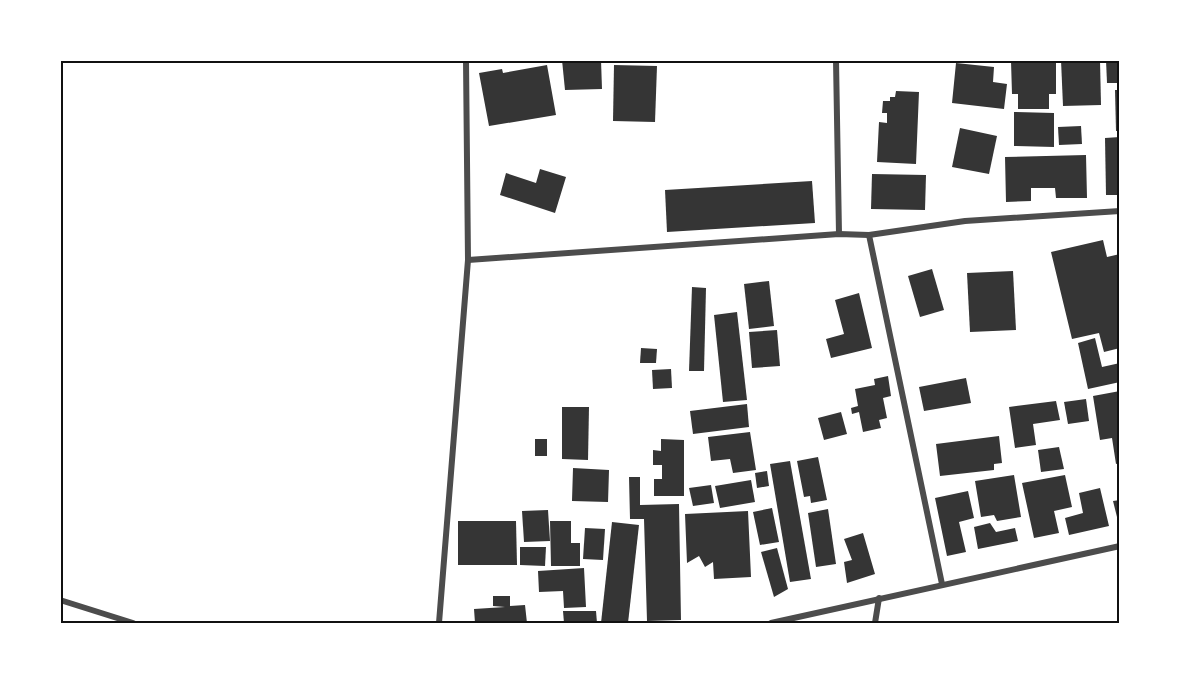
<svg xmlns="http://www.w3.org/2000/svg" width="1180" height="683" viewBox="0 0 1180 683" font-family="Commissioner,sans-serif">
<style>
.building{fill:#353535}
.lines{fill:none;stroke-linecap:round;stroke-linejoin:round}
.minor{stroke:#4c4c4c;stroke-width:6}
.neatline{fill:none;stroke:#111;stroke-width:2}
</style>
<rect width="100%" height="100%" fill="#fff"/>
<g class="building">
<polygon points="562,60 601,60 602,89 565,90"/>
<polygon points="1061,60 1100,60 1101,105 1063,106"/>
<polygon points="1106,60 1120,60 1120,83 1107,83"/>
<polygon points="1011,61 1056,62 1056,94 1049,94 1049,109 1018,109 1018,94 1012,94"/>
<polygon points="956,63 994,67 993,82 1007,84 1004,109 952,103"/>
<polygon points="547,65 556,115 489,126 479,73 502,69 503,73"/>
<polygon points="614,65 657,66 655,122 613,121"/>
<polygon points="1115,90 1120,90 1120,131 1116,131"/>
<polygon points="896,91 919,92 916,164 877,162 879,122 887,123 887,113 882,113 883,101 890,101 890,97 895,97"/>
<polygon points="1014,112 1054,113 1054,147 1014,146"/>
<polygon points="1081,126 1082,144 1059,145 1058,127"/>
<polygon points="960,128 997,136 989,174 952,167"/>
<polygon points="1120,137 1120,195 1106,195 1105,138"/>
<polygon points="1086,155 1087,198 1056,198 1055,188 1031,188 1031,201 1006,202 1005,157"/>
<polygon points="540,169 566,177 555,213 500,195 506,173 536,183"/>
<polygon points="872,174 926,175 925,210 871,209"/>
<polygon points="812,181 815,223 667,232 665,190"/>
<polygon points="1103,240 1107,257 1120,254 1120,348 1104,352 1099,333 1072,339 1051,252"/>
<polygon points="932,269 944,310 920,317 908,276"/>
<polygon points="1013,271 1016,330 970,332 967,273"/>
<polygon points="769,281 774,326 749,329 744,284"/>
<polygon points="692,287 706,288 704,371 689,371"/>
<polygon points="859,293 872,348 831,358 826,339 844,334 835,300"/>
<polygon points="737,312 747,400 723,402 714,315"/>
<polygon points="777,330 780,366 752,368 749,332"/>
<polygon points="1095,338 1102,367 1120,363 1120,382 1088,389 1078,343"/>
<polygon points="641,348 657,349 656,363 640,363"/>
<polygon points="671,369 672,388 653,389 652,370"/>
<polygon points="888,376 891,396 883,398 887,418 879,420 881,428 863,432 859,412 852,414 851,408 858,406 855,389 875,385 874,379"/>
<polygon points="966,378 971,403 924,411 919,387"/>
<polygon points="1120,391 1120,463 1116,464 1112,438 1100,440 1093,396"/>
<polygon points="1086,399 1089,421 1068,424 1064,402"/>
<polygon points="1056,401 1060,420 1033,424 1036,445 1015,448 1009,407"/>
<polygon points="747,404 749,427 693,434 690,411"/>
<polygon points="562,407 589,407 588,460 562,459"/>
<polygon points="841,412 847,434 824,440 818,418"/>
<polygon points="750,432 756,470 733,473 730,459 711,461 708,437"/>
<polygon points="999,436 1002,463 994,464 994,470 940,476 936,444"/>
<rect x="535" y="439" width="12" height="17"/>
<polygon points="661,439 684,440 684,496 654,496 654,479 662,479 662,465 653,465 653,450 661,451"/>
<polygon points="1059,447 1064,469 1041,472 1038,450"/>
<polygon points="818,457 827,500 811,503 810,496 804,497 797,461"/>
<polygon points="790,461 811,579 790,582 770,464"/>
<polygon points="573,468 609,470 608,502 572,501"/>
<polygon points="767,471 769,486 757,488 755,473"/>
<polygon points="1014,475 1021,517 997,521 994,515 981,517 975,481"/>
<polygon points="1065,475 1072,507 1054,511 1059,533 1034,538 1022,483"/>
<polygon points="629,477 640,477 640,505 679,504 681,620 647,621 644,519 630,519"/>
<polygon points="751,480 755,502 720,508 715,486"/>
<polygon points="711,485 714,503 693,506 689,488"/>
<polygon points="1100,488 1109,526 1069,535 1065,518 1083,513 1079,493"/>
<polygon points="968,491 974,518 959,522 966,552 947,556 935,498"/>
<polygon points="1120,500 1120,520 1118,521 1113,501"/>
<polygon points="772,508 779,542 760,545 753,512"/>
<polygon points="828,509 836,564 816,567 808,513"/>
<polygon points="548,510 550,541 524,542 522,511"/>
<polygon points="748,511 751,577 714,579 713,562 705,567 699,556 687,563 685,514"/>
<polygon points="458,521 516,521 517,565 458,565"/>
<polygon points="550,521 571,521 571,543 580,543 580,566 551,566"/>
<polygon points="612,522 639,525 628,623 601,623"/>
<polygon points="990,523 996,532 1015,528 1018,541 978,549 974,527"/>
<polygon points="585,528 605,529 603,560 583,559"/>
<polygon points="863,533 875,574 847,583 844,562 852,560 844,539"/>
<polygon points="520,547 546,547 545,566 520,565"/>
<polygon points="777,548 788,589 774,597 761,552"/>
<polygon points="584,568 586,607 564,608 563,591 539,592 538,571"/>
<polygon points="493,596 510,596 510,606 525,605 527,623 475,623 474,609 505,607 493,606"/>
<polygon points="563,611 596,611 597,623 564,623"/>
</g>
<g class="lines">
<g class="minor">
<polyline points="836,60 839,234"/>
<polyline points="869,235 942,584"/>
<polyline points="468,260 839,234 869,235 965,221 1120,211"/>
<polyline points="60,600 133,623"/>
<polyline points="439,623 468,260 466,60"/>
<polyline points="771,623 1120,546"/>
<polyline points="875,623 879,598"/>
</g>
</g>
<rect width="1180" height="683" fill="none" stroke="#ffffff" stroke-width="123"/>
<rect x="62" y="62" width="1056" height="560" class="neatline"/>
</svg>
